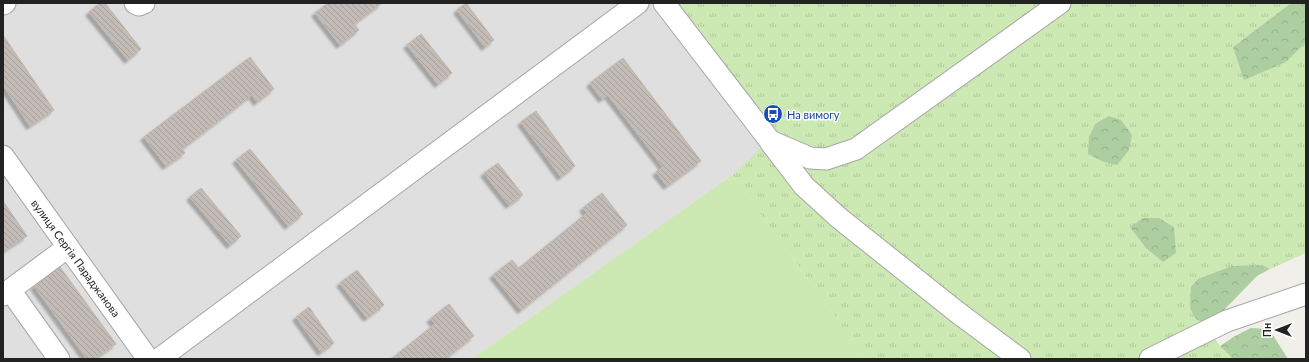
<svg xmlns="http://www.w3.org/2000/svg" width="1309" height="362" viewBox="0 0 1309 362" font-family="Lato,sans-serif">
<style>
.residential{fill:#e0dfdf}
.grass{fill:url(#grass-tufts)}
.forest{fill:url(#forest-crowns)}
.garden{fill:#cce8b3}
.building{fill:url(#building-back-hatch);stroke:#c3b7ac;filter:url(#shadow)}
.lines{fill:none;stroke-linecap:round;stroke-linejoin:round}
.minor-casing{stroke:#a6a6a6;stroke-width:23}
.minor{stroke:#fff;stroke-width:21}
.labels{text-anchor:middle;dominant-baseline:central;stroke-width:3;stroke-linejoin:round;paint-order:stroke}
.transit-label{font-size:11px;fill:#164399;stroke:#fff;text-anchor:start}
.street-label{font-size:11px;fill:#222;stroke:#fff}
</style>
<defs>
<pattern id="grass-tufts" width="24" height="20" patternUnits="userSpaceOnUse"><rect width="24" height="20" fill="#cce8b3"/><path d="M3 7l-1-3M5 7V3M7 7l1-3M15 17l-1-3M17 17v-4M19 17l1-3" fill="none" stroke="#afc79a"/></pattern>
<pattern id="forest-crowns" width="20" height="18" patternUnits="userSpaceOnUse"><rect width="20" height="18" fill="#adcea1"/><path d="M2 6a3 3 0 1 1 6 0M12 15a3 3 0 1 1 6 0" fill="none" stroke="#95b18a"/></pattern>
<pattern id="building-back-hatch" width="6" height="6" patternUnits="userSpaceOnUse"><rect width="6" height="6" fill="#c2bbb6"/><path d="M-1 5l2 2M0 0l6 6M5-1l2 2" fill="none" stroke="#a6a09c"/></pattern>
<filter id="shadow"><feDropShadow dx="-3.5" dy="3.5" stdDeviation="1" flood-color="#0004"/></filter>
</defs>
<rect width="100%" height="100%" fill="#f1efe9"/>
<polygon class="residential" points="3,3 663,3 770,141 732,175 472,359 3,359"/>
<polygon class="grass" points="664,3 1291,3 1233,47 1286,62 1306,42 1306,253 1270,269 1256,265 1204,323 1220,346 1233,359 866,359 732,175 769,141"/>
<g class="forest">
<polygon points="1291,3 1306,3 1306,42 1286,62 1244,80 1233,47"/>
<polygon points="1109,116 1121,120 1132,135 1129,150 1117,165 1104,162 1088,154 1089,137 1095,124"/>
<polygon points="1143,218 1159,218 1174,227 1176,253 1163,262 1146,248 1130,227"/>
<polygon points="1262,265 1270,269 1257,276 1219,315 1204,323 1196,319 1190,308 1191,287 1198,279 1232,266"/>
<polygon points="1251,328 1269,329 1288,359 1233,359 1220,346 1235,336"/>
</g>
<polygon class="garden" points="732,175 866,359 472,359"/>
<g class="building">
<polygon points="100,3 105,3 141,49 128,60 89,12"/>
<polygon points="328,3 382,3 354,24 359,30 340,45 315,13"/>
<polygon points="466,3 494,40 485,47 457,10"/>
<polygon points="421,34 452,73 438,84 407,45"/>
<polygon points="3,35 54,110 30,126 3,85"/>
<polygon points="250,57 274,89 257,102 252,95 182,149 185,153 166,166 144,137"/>
<polygon points="623,58 701,161 667,186 656,172 663,167 608,95 602,99 590,83"/>
<polygon points="536,111 575,166 561,177 521,122"/>
<polygon points="250,149 303,214 288,226 236,160"/>
<polygon points="498,163 523,195 509,205 484,173"/>
<polygon points="201,188 241,236 230,245 190,197"/>
<polygon points="602,193 627,225 521,310 493,275 512,260 519,268 587,213 583,208"/>
<polygon points="3,201 27,236 4,251 3,250"/>
<polygon points="60,267 116,344 95,359 87,359 34,286"/>
<polygon points="357,270 384,305 367,318 340,283"/>
<polygon points="449,304 474,336 445,359 391,359 435,324 430,319"/>
<polygon points="309,307 334,343 321,352 296,317"/>
</g>
<g class="lines">
<defs>
<g id="minor">
<polyline points="135,3 139,5 144,3"/>
<polyline points="664,3 770,141 810,158 826,159 856,149 1060,3"/>
<polyline points="3,4 5,3"/>
<polyline points="771,143 804,186 839,218 957,312 1020,359"/>
<polyline points="3,156 148,359"/>
<polyline points="10,290 59,359"/>
<polyline points="3,295 68,247"/>
<polyline points="159,359 638,3"/>
<polyline points="1150,359 1227,321 1306,294"/>
</g>
</defs>
<use href="#minor" class="minor-casing"/>
<use href="#minor" class="minor"/>
</g>
<defs>
<symbol id="bus-disc" viewBox="-11 -11 22 22"><circle r="9.5" fill="#1a4fb4" stroke="#fff"/><path d="M-5-6H5V4H4V6H2V4H-2V6H-4V4H-5ZM-3.5-4V0h7V-4ZM-3.5 1.2v1.5H-2V1.2ZM2 1.2v1.5H3.5V1.2Z" fill="#fff"/></symbol>
</defs>
<g fill-rule="evenodd">
<use href="#bus-disc" x="762" y="103" width="22" height="22"/>
</g>
<g class="labels">
<g class="transit-label">
<text x="787" y="114">На вимогу</text>
</g>
<g class="street-label">
<text transform="translate(76 258) rotate(54)">вулиця Сергія Параджанова</text>
</g>
</g>
<rect width="1309" height="362" fill="none" stroke="#222222" stroke-width="8"/>
<g transform="translate(1277 330) rotate(270)" stroke="#ffffff" stroke-width="3" paint-order="stroke">
<path d="M0-3L7 15L0 10L-7 15Z" fill="#222222"/>
<text y="-6" font-size="11" font-weight="bold" text-anchor="middle" fill="#222222">Пн</text>
</g>
</svg>
